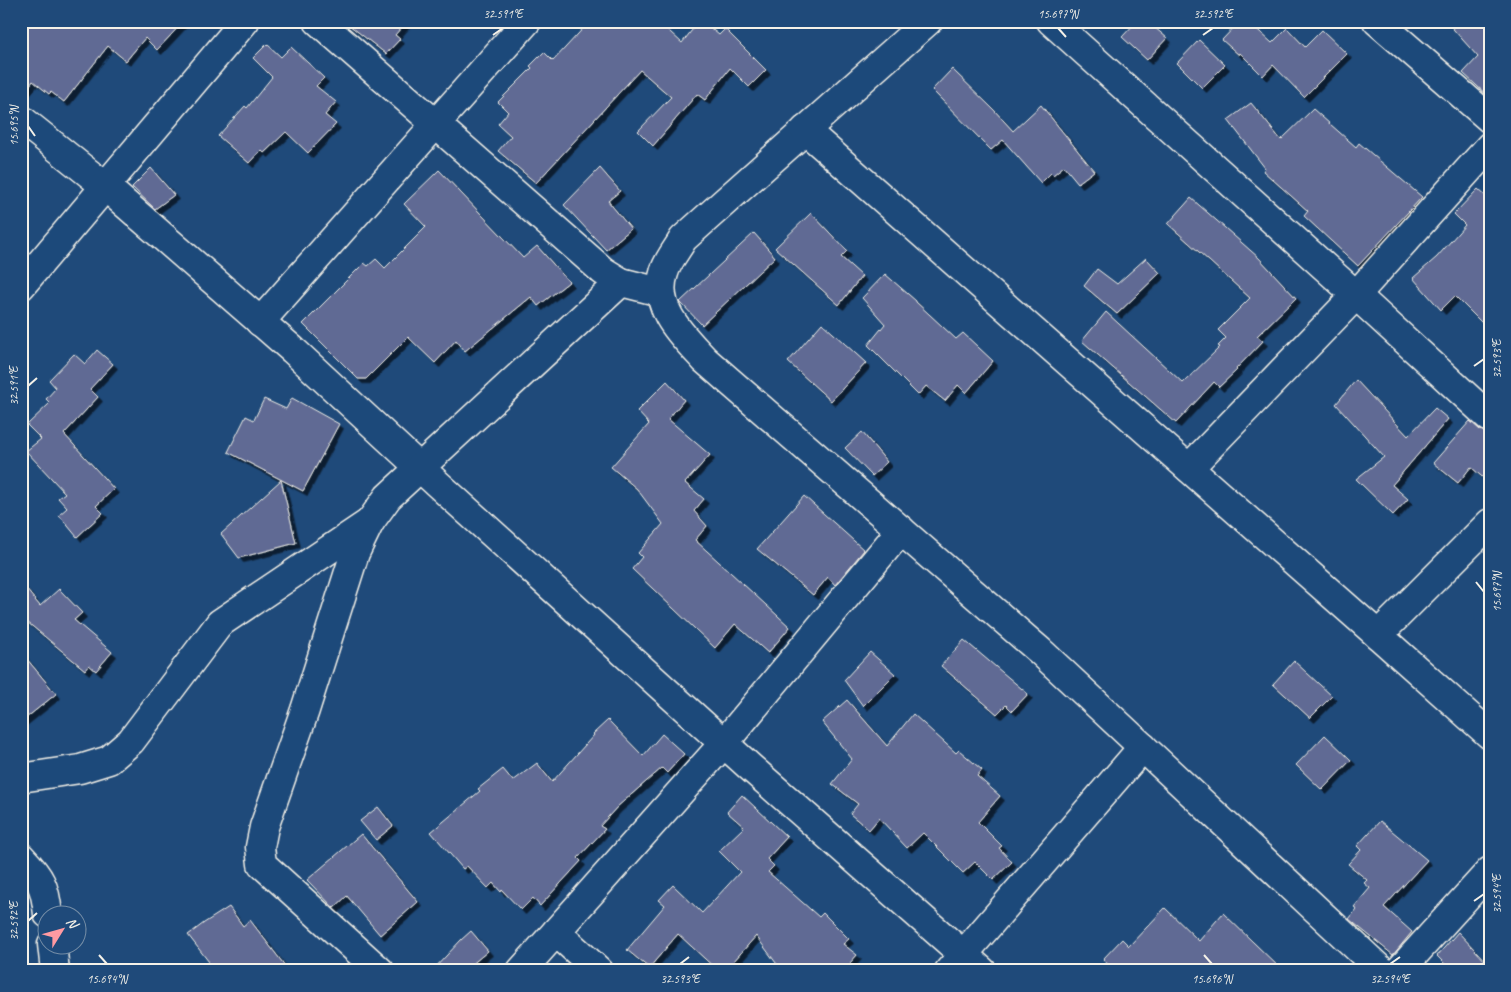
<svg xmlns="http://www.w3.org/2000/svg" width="1511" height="992" viewBox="0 0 1511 992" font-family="Caveat,sans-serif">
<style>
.building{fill:#606b94;stroke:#f4f1e8;filter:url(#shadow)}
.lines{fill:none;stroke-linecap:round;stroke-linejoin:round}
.street-casing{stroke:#f4f1e8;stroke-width:31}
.street{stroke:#1f4a7a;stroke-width:28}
.ticks{fill:none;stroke:#f4f1e8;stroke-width:2}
.neatline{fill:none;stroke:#f4f1e8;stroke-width:2}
.ticks-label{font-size:12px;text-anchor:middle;fill:#f4f1e8}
</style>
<defs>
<filter id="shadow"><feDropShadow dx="4.5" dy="4.5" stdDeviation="0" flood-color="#0009"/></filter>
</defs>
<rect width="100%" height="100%" fill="#1f4a7a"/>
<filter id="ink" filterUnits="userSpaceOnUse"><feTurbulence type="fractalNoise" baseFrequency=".02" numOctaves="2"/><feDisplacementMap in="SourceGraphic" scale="10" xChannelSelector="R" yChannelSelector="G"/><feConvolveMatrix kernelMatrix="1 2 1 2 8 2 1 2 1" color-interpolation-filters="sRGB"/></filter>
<g filter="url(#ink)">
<g class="building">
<polygon points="21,21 184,21 157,50 145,38 126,61 108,46 64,102 51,92 49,94 33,81 21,97"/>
<polygon points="344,21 407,21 395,35 400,39 386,54"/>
<polygon points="590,21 658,21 682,43 699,21 702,21 719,35 725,29 766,70 749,87 730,68 705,100 697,94 653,146 638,131 671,97 640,70 536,183 498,151 511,136 498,124 508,112 498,102 532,68 530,66 544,52 553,61"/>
<polygon points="1137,21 1147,21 1167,38 1147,60 1122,37"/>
<polygon points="1240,21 1248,21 1272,43 1287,28 1305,47 1322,30 1347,54 1304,97 1273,65 1263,76 1240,53 1239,55 1222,40"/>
<polygon points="1446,21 1490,21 1490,98 1463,73 1478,57"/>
<polygon points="1199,40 1225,65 1202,88 1177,63"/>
<polygon points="267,44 281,57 291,47 324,78 316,86 336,102 325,115 336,124 308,153 286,132 264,153 261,150 249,163 218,136 245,106 247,108 272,77 253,58"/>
<polygon points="952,69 994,110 1013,131 1041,105 1094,171 1078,183 1064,166 1053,175 1051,173 1041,183 1003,140 991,150 932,90"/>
<polygon points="1251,103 1281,140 1313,109 1356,147 1359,143 1422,197 1358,266 1304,216 1308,211 1263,171 1265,168 1228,120"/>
<polygon points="151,168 174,195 155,209 132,187"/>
<polygon points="600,168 620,191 608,201 631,229 606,250 564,205"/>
<polygon points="439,170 523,258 537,246 569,282 538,306 531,297 465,351 456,340 435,363 408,337 366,379 358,379 303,324 364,263 368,266 376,259 385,268 426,227 404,204"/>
<polygon points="1478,189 1490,200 1490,331 1455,296 1441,310 1413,278 1437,257 1465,225 1454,214"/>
<polygon points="1191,198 1259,258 1296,298 1257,336 1263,341 1236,369 1237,370 1219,387 1214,382 1176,423 1082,341 1106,312 1183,383 1220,347 1218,346 1226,338 1218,330 1250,298 1168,224"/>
<polygon points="811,213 847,251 841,257 862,276 839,305 775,248"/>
<polygon points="754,233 775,257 702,325 680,302"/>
<polygon points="1146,258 1160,273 1117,314 1084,286 1097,269 1117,284"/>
<polygon points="885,274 916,301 916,302 956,339 963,333 993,361 966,393 958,385 945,401 926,386 918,395 868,345 885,324 862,298"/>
<polygon points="822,323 866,363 831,401 788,362"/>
<polygon points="97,350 113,364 90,389 98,397 64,434 114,489 96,506 103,513 77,537 59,515 67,508 58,498 65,493 26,451 41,439 27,425 50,403 46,399 56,388 49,380 74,354 85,364"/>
<polygon points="1356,380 1408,436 1435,408 1448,419 1392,485 1408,499 1393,515 1356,479 1384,457 1336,404"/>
<polygon points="667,381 684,400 668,419 710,455 685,483 704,499 694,511 707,526 695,540 790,627 768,653 735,624 715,648 632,569 642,557 638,553 663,524 637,489 611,467 649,424 637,411"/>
<polygon points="292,398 339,424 303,491 228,452 246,416 254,420 264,399 286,409"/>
<polygon points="1470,421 1480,430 1490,433 1490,484 1471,467 1458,483 1433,463"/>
<polygon points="862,432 887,462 872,476 845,448"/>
<polygon points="281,480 296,543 239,558 221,534"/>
<polygon points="804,496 864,550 835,585 828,577 813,595 757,549"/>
<polygon points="21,583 40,606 59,589 82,613 74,620 112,652 96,671 89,665 85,670 21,617"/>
<polygon points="964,640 1028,694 1012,711 1006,705 997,714 941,666"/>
<polygon points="21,652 56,694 21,722"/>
<polygon points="870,652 895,674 863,706 844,680"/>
<polygon points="1294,661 1332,696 1310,718 1273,684"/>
<polygon points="847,700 887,746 913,714 956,753 959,750 982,770 977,776 1000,796 978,822 1002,846 999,848 1012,862 993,880 975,862 963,873 923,833 907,848 879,818 869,830 850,814 858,804 832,784 852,759 822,722"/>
<polygon points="608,720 643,756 662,734 684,754 667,773 662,768 617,807 600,826 605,829 578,858 581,861 540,906 533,898 521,910 502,890 501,892 493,883 488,888 467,866 463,869 431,832 480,791 478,789 503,769 513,781 537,763 552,782 594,735 593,734"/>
<polygon points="1325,735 1351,760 1322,790 1296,765"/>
<polygon points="742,795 787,837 767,859 774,866 768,872 819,917 823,913 849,939 843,944 857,955 843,971 782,971 756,936 725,971 718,971 678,934 649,968 627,950 665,905 659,900 673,885 702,913 740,872 719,851 744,827 727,812"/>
<polygon points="378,807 393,826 376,840 360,821"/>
<polygon points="1380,821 1427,860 1384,907 1412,932 1393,955 1349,919 1357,909 1354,907 1370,888 1364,883 1367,880 1348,864 1361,850 1357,846"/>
<polygon points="361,834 418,902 380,935 347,896 334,908 307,880"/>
<polygon points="229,907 243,926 250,920 289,971 216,971 188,935 204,923"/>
<polygon points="1165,908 1199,941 1223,913 1283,971 1114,971 1103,959 1122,939 1129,946"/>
<polygon points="471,931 488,951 464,971 432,971 461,940"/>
<polygon points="1458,932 1490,966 1490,971 1452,971 1437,956"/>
</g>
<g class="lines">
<defs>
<g id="street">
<polyline points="318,21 603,271 621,282 660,292"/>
<path d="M928 21 683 239C677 250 667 261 664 273 652 308 683 336 705 360L1040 651 1382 971"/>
<polyline points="1051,21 1356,295 1490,418"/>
<polyline points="1377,21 1490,119"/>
<polyline points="21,119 106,187 293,350 419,467 750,767 982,971"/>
<polyline points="805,130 1378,635 1490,735"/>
<polyline points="21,286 245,21"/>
<polyline points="260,322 527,21"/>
<polyline points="1189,468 1356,295 1490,146"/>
<polyline points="1378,635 1490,523"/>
<polyline points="21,778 80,769 109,760 131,741 220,623 370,522"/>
<path d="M21 857C41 878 45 886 48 914"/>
<polyline points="556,932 599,971"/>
<polyline points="52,944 55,971"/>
<polyline points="380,971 262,864 260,847 264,827 305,710 355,553 370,522 388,497 621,282"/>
<polyline points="521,971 724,743 901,530"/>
<polyline points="949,971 1143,747"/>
<polyline points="1399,971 1490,871"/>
</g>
</defs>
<use href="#street" class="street-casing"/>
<use href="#street" class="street"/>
</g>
</g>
<path class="ticks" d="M1058 28 1066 37M493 35 503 28M1203 35 1213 28M28 126 35 136M1474 366 1484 359M28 386 37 378M1476 582 1484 592M1474 901 1484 894M28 921 37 913M99 955 107 964M1204 955 1212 964M680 964 689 957M1390 964 1400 957"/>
<rect width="1511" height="992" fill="none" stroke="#1f4a7a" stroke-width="55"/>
<g transform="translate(62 930) rotate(53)"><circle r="24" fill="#1f4a7a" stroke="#748da6"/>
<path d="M0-4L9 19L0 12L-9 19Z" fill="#ff9aa2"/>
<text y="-8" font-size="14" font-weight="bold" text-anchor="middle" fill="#f4f1e8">N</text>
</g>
<rect x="28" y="28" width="1456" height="936" class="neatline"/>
<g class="ticks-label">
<text x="503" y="18">32.591°E</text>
<text x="1058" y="18">15.697°N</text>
<text x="1213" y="18">32.592°E</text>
<text transform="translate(14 126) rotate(-90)" y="4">15.695°N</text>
<text transform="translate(1497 359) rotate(-90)" y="4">32.593°E</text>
<text transform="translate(14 386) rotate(-90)" y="4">32.591°E</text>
<text transform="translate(1497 592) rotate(-90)" y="4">15.697°N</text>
<text transform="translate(1497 894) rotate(-90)" y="4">32.594°E</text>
<text transform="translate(14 921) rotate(-90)" y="4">32.592°E</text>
<text x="107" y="983">15.694°N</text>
<text x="680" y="983">32.593°E</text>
<text x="1212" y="983">15.696°N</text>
<text x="1390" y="983">32.594°E</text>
</g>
</svg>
